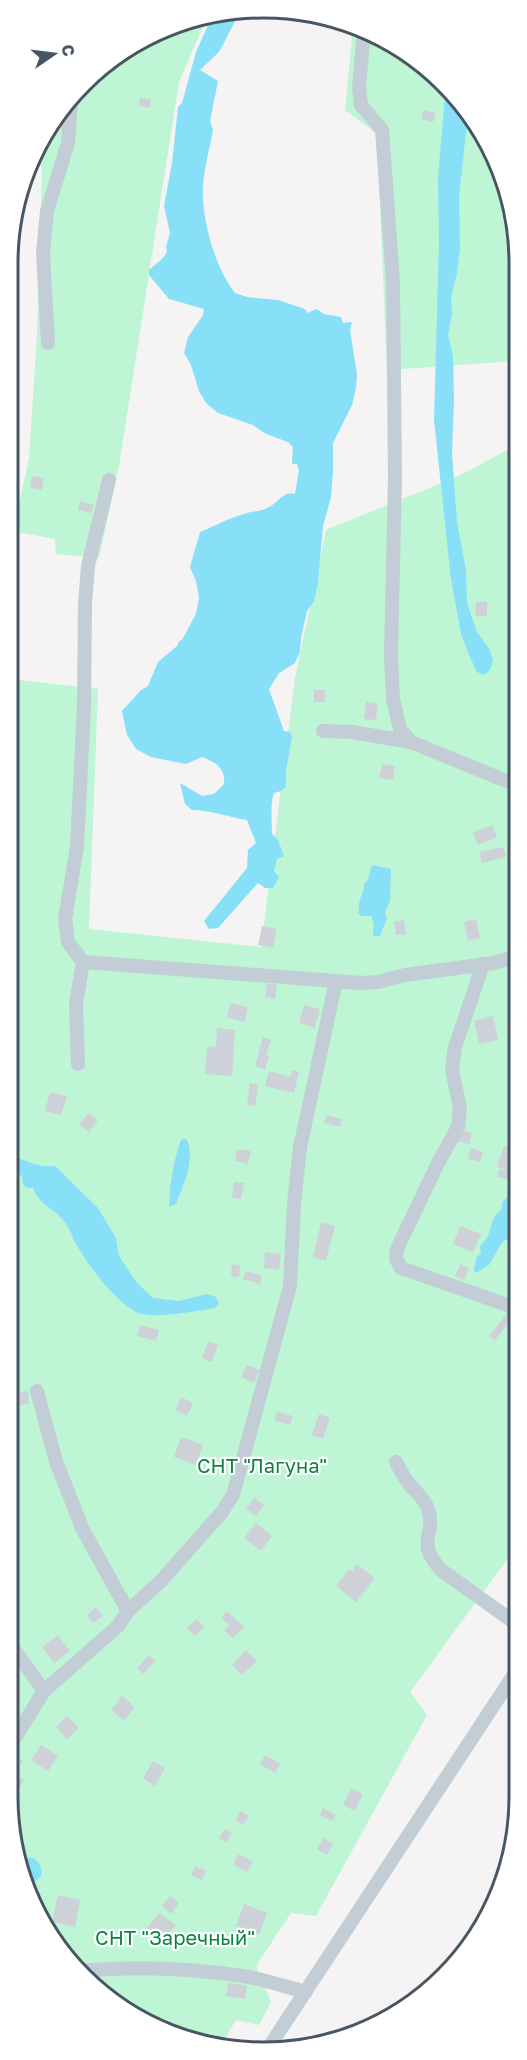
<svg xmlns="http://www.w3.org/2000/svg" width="527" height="2060" viewBox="0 0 527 2060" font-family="'Golos Text',sans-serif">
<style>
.green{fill:#bef5d4}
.water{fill:#87e0f7}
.building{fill:#ced2d8}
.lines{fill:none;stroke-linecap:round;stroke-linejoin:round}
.minor{stroke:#c2cdd5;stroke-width:14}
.labels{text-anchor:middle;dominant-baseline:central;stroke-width:4.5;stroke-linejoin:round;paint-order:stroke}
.park-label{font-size:20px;fill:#0d8348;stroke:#fff}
.rim{fill:none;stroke:#485663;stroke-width:3}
</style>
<rect width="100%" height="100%" fill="#f5f3f3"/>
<g class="green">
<polygon points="208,15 179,82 119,466 99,558 56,554 55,539 13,531 29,459 37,335 42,167 35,160 50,122 121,51"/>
<polygon points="353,26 377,34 445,83 493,151 517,230 515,1549 410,1692 427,1715 316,1916 291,1913 256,1966 271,2002 259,2025 236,2020 221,2045 150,2026 71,1966 27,1894 8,1797 11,679 98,689 89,929 261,947 295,678 326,530 461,475 516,445 516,361 387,370 377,134 345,110"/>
</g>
<g class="water">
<path d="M214 12H240L219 52 200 70 218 81 210 121 213 130C210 148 204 167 203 186 201 218 215 268 235 293L247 297 278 300 302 308 306 310 307 313 317 309 324 314 341 317 343 323 352 322 350 330 357 375 356 388 352 405 333 443V471L331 497 323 526 318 583 314 601 307 611 301 638 300 652 295 663 279 673 269 689 284 731 290 732 292 737 286 771V786L281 791 274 793C270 801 272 824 272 834L278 840 284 856 277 859 274 871 279 877 273 888H265L258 883 218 928 209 929 204 921 247 868 248 850 256 843 247 820C229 817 209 810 192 810L185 804 180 783 202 796 214 794 224 784C226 768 215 762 202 757L186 764 151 757 136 749 127 735 122 711 141 690 148 686 158 662 177 646 179 641 182 640 196 614 199 598 196 581 190 567 200 532C215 526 229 518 244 514 252 511 260 512 267 508 278 504 283 490 295 494L299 470 297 464H292L293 447 288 442 266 434 253 425 218 413 206 403 199 391 191 365 184 353 188 337 203 315 204 309 169 299 149 275V270L163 258 167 252 166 247 170 233 164 206 172 163 178 107 182 103 196 52Z"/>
<polygon points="446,84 471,119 466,132 463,160 459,196 460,248 457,273 451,297 452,313 448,335 453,356 454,400 452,453 457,522 466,570 467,603 477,632 490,650 493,660 490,670 484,675 477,672 469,655 461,634 451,579 434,420 439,243 438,177"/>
<path d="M372 865 391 869 390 901 385 912 387 918 380 936H373L374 924 371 916H362L358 913C360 908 358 905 360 900 362 894 364 891 364 884L368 879Z"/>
<path d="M185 1139 187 1140C195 1160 184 1184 176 1204L169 1207C170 1184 173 1162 181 1140Z"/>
<path d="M9 1156C28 1159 34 1168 55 1166L98 1208 116 1238 119 1256 137 1283 153 1298 179 1301 207 1294 216 1297 219 1303 215 1308C197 1311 160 1318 142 1314 120 1308 91 1269 79 1249 73 1241 71 1229 64 1221 53 1207 40 1206 33 1188H27L23 1184 22 1175 17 1176 9 1173Z"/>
<path d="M516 1186V1235L502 1242 489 1265 476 1273 474 1271 476 1258 481 1253 480 1246C496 1232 485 1223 502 1209V1202L511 1194Z"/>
<path d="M19 1855 27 1858H34C47 1871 43 1882 25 1883Z"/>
</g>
<g class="building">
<polygon points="140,98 151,99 150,108 139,106"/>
<polygon points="424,110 436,113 433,122 421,119"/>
<polygon points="32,476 44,478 42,490 30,488"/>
<polygon points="80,501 94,505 91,513 78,510"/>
<polygon points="476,602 487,602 487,616 475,616"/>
<rect x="314" y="690" width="11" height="12"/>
<polygon points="366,702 378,703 376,720 364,719"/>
<polygon points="382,764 395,766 393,780 379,778"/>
<polygon points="492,825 497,837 478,845 473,833"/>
<polygon points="503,847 506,857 482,863 479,852"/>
<polygon points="476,919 480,938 468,941 464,922"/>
<polygon points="404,920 406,934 396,935 394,922"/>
<polygon points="262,926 277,929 273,948 258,945"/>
<polygon points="267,983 277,985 275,999 265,997"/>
<polygon points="230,1003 248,1007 245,1022 227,1018"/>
<polygon points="304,1005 320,1009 315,1028 299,1023"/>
<polygon points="493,1016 498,1040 479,1044 474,1021"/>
<polygon points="217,1028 235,1030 232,1076 205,1074 207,1046 216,1047"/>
<polygon points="263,1037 271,1040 266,1055 269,1056 265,1070 255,1066"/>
<polygon points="292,1070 299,1072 294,1093 265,1086 269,1071 291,1077"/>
<polygon points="250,1083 258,1084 255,1106 247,1105"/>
<polygon points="50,1092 67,1096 61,1115 45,1111"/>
<polygon points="89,1113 98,1120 89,1132 79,1124"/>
<polygon points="326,1115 342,1119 340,1127 324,1123"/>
<polygon points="461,1129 472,1133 469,1144 457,1141"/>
<polygon points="504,1146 516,1150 510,1171 497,1167"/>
<polygon points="471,1148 483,1152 480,1162 468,1159"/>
<polygon points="237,1149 251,1151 248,1164 235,1161"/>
<polygon points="499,1169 512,1172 510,1180 497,1177"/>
<polygon points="234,1182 244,1183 241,1199 232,1198"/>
<polygon points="321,1222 335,1226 326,1261 313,1257"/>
<polygon points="460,1226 481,1234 473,1252 453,1244"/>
<polygon points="265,1252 281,1254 279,1270 264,1268"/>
<polygon points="232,1264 240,1265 239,1277 231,1276"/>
<polygon points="460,1264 469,1268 464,1280 455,1276"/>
<polygon points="246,1271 262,1275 260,1284 243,1279"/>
<polygon points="508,1312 514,1316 495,1340 489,1336"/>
<polygon points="140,1325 159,1330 156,1341 137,1336"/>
<polygon points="208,1341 218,1345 212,1362 202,1358"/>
<polygon points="247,1365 260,1370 254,1383 241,1377"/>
<polygon points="28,1391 29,1404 13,1406 11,1394"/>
<polygon points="181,1397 193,1403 187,1416 175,1410"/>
<polygon points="277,1412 293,1416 290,1425 274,1421"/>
<polygon points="319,1414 330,1418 323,1439 312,1435"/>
<polygon points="181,1437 203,1445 196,1465 174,1457"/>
<polygon points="254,1498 264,1505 256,1516 246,1509"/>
<polygon points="256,1523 272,1536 261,1551 244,1538"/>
<polygon points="357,1564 375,1578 356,1602 336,1586 349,1569 352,1571"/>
<polygon points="96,1607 103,1616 93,1623 87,1615"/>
<polygon points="227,1611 244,1627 233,1638 224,1630 229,1625 221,1617"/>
<polygon points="197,1619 204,1627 195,1636 187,1628"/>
<polygon points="58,1635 70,1651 54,1663 42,1647"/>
<polygon points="246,1650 257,1661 242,1675 232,1665"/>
<polygon points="149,1655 155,1661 143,1674 137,1668"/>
<polygon points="122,1696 135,1707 124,1721 111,1710"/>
<polygon points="67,1716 79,1728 67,1739 56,1727"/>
<polygon points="41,1745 58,1756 48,1771 31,1760"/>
<polygon points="12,1753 23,1761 17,1769 8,1763"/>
<polygon points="265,1755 280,1764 275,1773 260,1764"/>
<polygon points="153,1761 165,1768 155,1786 143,1778"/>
<polygon points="14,1774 24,1780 18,1790 9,1784"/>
<polygon points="351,1788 363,1794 355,1811 343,1805"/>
<polygon points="323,1808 336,1815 332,1821 320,1815"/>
<polygon points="241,1811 249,1816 243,1825 235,1820"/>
<polygon points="225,1829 232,1833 226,1843 219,1838"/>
<polygon points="324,1838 333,1844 327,1855 317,1849"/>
<polygon points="239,1854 253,1862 247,1872 233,1864"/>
<polygon points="195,1866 206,1871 202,1880 191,1875"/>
<polygon points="58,1895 80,1900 75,1927 52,1922"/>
<polygon points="170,1896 179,1903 171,1914 162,1906"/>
<polygon points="244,1904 267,1913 259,1935 236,1926"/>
<polygon points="159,1913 176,1925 162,1942 146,1929"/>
<polygon points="228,1983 247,1986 245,1999 226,1996"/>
</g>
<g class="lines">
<g class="minor">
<polyline points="364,30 359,87 361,105 382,130 393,282 395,477 391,655 393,699 400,729 411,742 516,785"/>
<polyline points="48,343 43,253 47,211 68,143 71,101"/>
<polyline points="109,480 88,566 85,604 84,707 77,847 65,919 68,942 83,962 336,981"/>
<polyline points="323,731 352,732 411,742"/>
<polyline points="483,964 455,1047 452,1070 460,1108 458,1127 438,1163 397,1249 396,1259 401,1268 516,1308"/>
<polyline points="78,1064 76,1004 83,962"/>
<polyline points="37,1391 56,1461 82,1528 128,1611"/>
<path d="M396 1462C400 1469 403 1476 408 1482 414 1491 425 1498 428 1509 437 1535 414 1540 441 1570L515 1623"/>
<polyline points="8,1641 44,1691"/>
<polyline points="8,1749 44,1691 118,1626 128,1611 162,1580 222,1512 233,1495 290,1286 294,1204 300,1147 336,981 360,983 378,982 405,975 494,963 516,956"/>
<path d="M78 1971C134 1966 188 1968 243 1976 264 1979 285 1987 306 1992"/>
<polyline points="267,2050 515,1673"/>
</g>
</g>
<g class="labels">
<g class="park-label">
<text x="262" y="1465">СНТ "Лагуна"</text>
<text x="175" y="1937">СНТ "Заречный"</text>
</g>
</g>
<path d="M0 0H527V2060H0ZM263 18H264A245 245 0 0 1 509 263V1797A245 245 0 0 1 264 2042H263A245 245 0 0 1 18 1797V263A245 245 0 0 1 263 18Z" fill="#fff" fill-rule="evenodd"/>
<path class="rim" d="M263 18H264A245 245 0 0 1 509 263V1797A245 245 0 0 1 264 2042H263A245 245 0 0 1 18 1797V263A245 245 0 0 1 263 18Z"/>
<g transform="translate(54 54) rotate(76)" stroke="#ffffff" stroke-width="4.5" paint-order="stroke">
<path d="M0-4.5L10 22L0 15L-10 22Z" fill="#485663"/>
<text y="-9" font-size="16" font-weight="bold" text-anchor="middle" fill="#485663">С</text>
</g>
</svg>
